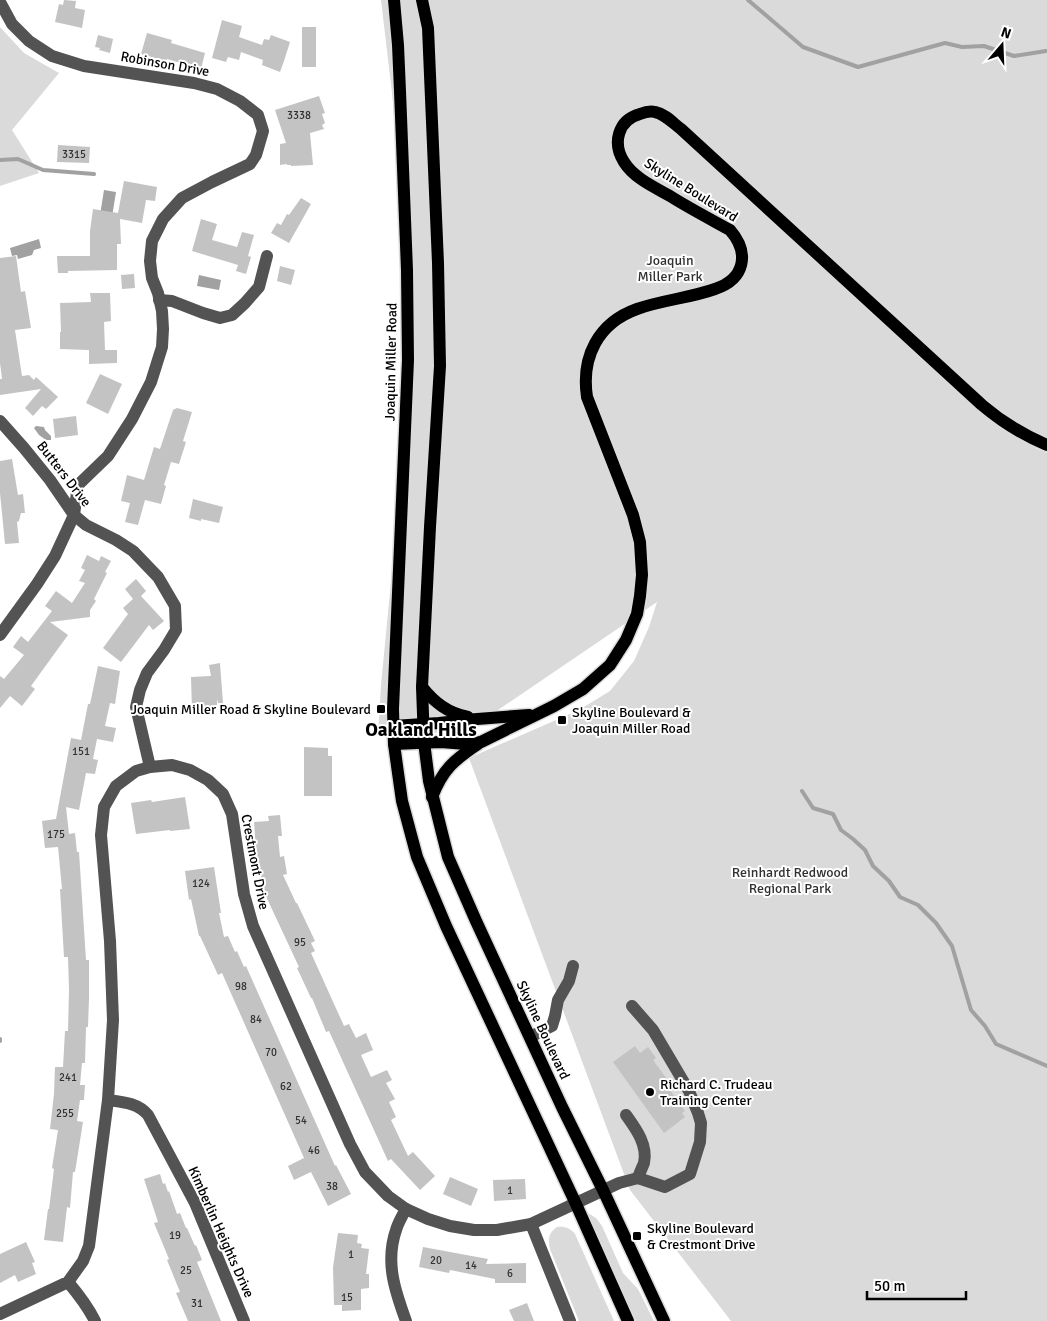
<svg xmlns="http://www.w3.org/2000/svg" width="1047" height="1321" viewBox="0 0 1047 1321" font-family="Signika,sans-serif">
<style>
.green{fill:#dadada}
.water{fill:#a1a1a1}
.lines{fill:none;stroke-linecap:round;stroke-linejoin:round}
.stream{stroke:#a1a1a1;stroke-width:4}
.building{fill:#c3c3c3}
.major-casing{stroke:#dbdbdb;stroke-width:15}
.minor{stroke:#535353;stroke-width:12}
.major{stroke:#000;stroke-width:12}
.poi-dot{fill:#000;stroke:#fff;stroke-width:2}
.labels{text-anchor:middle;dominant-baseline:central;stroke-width:4;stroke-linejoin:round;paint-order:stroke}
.number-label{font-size:11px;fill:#313131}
.street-label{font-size:14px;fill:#000;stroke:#fff}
.park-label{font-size:14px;fill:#313131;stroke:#fff}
.poi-label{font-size:14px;fill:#000;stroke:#fff;text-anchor:start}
.district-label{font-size:19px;font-weight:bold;fill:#000;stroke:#fff}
</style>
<rect width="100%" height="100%" fill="#fff"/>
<g class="green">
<polygon points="381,0 1047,0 1047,446 1035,448 1047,453 1047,1321 731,1321 630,1190 469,758 579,710 610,691 634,661 649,627 657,602 467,731 378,736 381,685 397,520 403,318 396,127"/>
<polygon points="0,27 24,53 59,73 12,130 39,173 0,186"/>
<polygon points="588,1213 596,1218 602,1226 623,1273 638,1289 654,1321 636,1321 587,1215"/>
<path d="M557 1227C565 1226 570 1228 575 1234L614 1321H579L550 1249C548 1240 548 1233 557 1227Z"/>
</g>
<g class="water">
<polygon points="104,190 116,192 112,217 100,215"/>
<polygon points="39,239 41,248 34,250 32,255 18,259 17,255 12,256 10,248"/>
<polygon points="199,275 221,280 219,290 197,286"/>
<polygon points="36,426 44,427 45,430 51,436 51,440 46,440 39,435 34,428"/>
</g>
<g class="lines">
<g class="stream">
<polyline points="748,0 803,47 858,67 945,43 962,47 984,46 1014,56 1046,51"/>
<polyline points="0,160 18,159 43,170 94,174"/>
<polyline points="802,791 813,808 833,814 841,830 853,839 865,850 873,866 889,881 900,897 918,905 936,923 952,946 971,1010 985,1026 996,1044 1047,1066"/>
<polyline points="0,1039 0,1041"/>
</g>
</g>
<g class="building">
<polygon points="64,0 76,1 75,8 85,10 82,28 55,22 59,4 63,5"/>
<polygon points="222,20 242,26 239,37 262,45 264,39 269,40 271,35 290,42 284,61 280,72 262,65 263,60 241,52 239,60 228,57 226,62 212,58"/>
<rect x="302" y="27" width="14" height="40"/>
<polygon points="147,33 172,40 171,43 205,53 201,69 167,59 166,61 141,54"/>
<polygon points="98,35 113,39 110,53 99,50 100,48 95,47"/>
<polygon points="319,96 325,113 322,114 325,123 322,125 324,129 310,133 313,165 291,166 291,165 287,165 287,164 280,165 280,144 286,143 275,110"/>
<polygon points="58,145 90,147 89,163 57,162"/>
<polygon points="124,181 157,187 155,201 146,200 142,223 120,219 121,244 117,244 117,270 68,271 68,273 58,273 57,256 90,256 90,231 93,209 118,213"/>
<polygon points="301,198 311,204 289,243 271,233 277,223 281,225 287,214 289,215"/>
<polygon points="201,219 217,224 212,240 237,247 242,232 254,235 248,256 251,257 246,274 236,271 238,265 192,251"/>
<polygon points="16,256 21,292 25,291 31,328 15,330 22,376 29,375 34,380 36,377 58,397 46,409 42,406 33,416 25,408 41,389 0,395 0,379 2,379 0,363 0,258"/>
<polygon points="280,266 295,270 291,285 277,281"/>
<polygon points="134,274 135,288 122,289 121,275"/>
<polygon points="90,293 110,293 111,321 104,322 105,350 117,350 117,363 89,364 89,350 60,349 60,332 61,332 60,303 91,302"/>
<polygon points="100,374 122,384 108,414 86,403"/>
<polygon points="177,408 192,412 183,441 186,442 179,464 171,462 164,485 166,486 161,504 145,500 138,525 125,522 130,503 121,501 127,475 144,480 154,447 160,449 173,410"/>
<polygon points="76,416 78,435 55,438 53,419"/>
<polygon points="12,459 18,495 23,494 25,513 21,513 19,521 17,522 19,543 5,544 0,493 0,461"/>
<polygon points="193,499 223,507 219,523 201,519 201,521 189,518"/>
<polygon points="87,555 99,561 101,556 111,561 105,572 107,573 94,599 96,601 90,610 90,617 50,622 68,635 31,686 35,689 22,706 10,696 0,708 0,676 4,679 24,655 13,647 21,636 28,642 52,611 45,606 56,591 72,603 85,583 79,581 85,570 81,568"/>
<polygon points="136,579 146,591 141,596 164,621 153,630 149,625 121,662 103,648 128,614 123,608 133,599 125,589"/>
<polygon points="220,663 223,703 218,703 217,699 217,710 192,711 191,677 211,676 209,665"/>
<polygon points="98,666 120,671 115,704 110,703 105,726 116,728 113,742 97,739 93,759 98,760 95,774 86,773 79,810 66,807 69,834 75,833 77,852 79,852 86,960 89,960 89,999 88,1027 86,1027 85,1063 82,1063 80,1085 85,1085 84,1100 80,1100 77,1121 83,1122 75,1172 73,1172 70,1208 67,1207 63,1242 44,1240 48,1209 49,1209 54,1169 52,1168 58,1130 50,1129 54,1094 55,1067 63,1067 65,1031 68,1031 69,990 68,957 64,957 60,889 62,889 58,847 45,848 42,821 56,819 71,738 81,740 88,704 90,704"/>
<polygon points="304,747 328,748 328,756 332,756 332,796 304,796"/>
<polygon points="185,797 190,829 170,831 170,830 136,834 131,803 151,800 152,802"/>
<polygon points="280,815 282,836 278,836 280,857 284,856 287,874 283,875 296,903 297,903 315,941 311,943 315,951 311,953 344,1026 349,1024 356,1038 366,1033 373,1050 361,1055 371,1077 387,1070 392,1080 386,1083 395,1099 389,1102 396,1117 391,1120 408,1156 413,1152 435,1176 420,1190 391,1159 388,1161 329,1031 326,1032 312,998 311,998 297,968 299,967 263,890 256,849 254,822 269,821 268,816"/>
<polygon points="214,867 221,913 219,913 224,937 228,936 235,952 237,951 244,967 246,966 335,1166 336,1165 351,1194 328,1206 311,1172 294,1180 288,1166 304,1158 222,973 218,975 200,936 199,936 191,899 189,900 185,871"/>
<polygon points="635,1046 640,1053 648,1047 656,1058 653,1060 670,1083 667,1086 685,1111 682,1113 685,1117 664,1133 613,1062"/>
<polygon points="160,1174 163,1184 165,1183 168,1192 169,1191 177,1214 180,1213 186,1228 187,1228 195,1246 196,1245 202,1260 197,1262 221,1321 188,1321 176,1293 180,1292 167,1260 169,1259 154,1223 158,1222 144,1179"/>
<polygon points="450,1177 478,1189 471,1206 443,1194"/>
<polygon points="525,1179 526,1199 494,1201 493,1180"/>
<polygon points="338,1233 358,1235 357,1243 362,1244 361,1248 369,1249 366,1274 369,1274 369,1288 361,1289 361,1310 342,1311 342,1305 334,1305 333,1267"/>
<polygon points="26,1242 35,1262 32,1263 36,1274 18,1282 15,1275 0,1283 0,1254"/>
<polygon points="423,1247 488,1259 486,1264 526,1263 526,1283 495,1283 495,1279 450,1270 449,1273 419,1267"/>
<polygon points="527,1303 534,1321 514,1321 509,1310"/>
</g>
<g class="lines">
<defs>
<g id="major">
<polyline points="394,0 398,45 400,91 407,270 408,360 393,709 394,744 398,773 402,801 417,857 446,926 576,1204 628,1321"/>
<polyline points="422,0 428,28 438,263 440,366 430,527 422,687 424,742 429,781 448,857 476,921 562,1107 603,1190 664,1321"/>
<path d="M422 687C435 703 448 713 468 717"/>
<polyline points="393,726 439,723 477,719 529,715"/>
<path d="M394 744 441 742 466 744 481 742 554 706 583 689 610 665 626 640 637 614 640 596 642 575 640 542 633 515 587 397C581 357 598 323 637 309 662 300 690 298 715 289 745 279 750 253 730 230 710 219 689 208 670 196 654 187 634 178 624 162 612 143 618 120 640 114 645 112 651 111 655 112 665 114 673 123 681 129L982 405C1002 422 1023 435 1047 445"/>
<path d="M432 797C443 769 454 760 478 744"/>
</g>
</defs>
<use href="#major" class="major-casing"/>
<g class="minor">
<polyline points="0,2 12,24 29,41 52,56 84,66 194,83 217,89 240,101 258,115 263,131 256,155 250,164 212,182 182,198 163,219 152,241 150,261 152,278 158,293 162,311 163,329 162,347 151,382 132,419 108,456 78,485 74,515 55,556 37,584 0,635"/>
<polyline points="159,300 172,301 203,313 220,318 232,315 245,303 259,287 267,256"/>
<polyline points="0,421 24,448 50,480 74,515 86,525 116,540 133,551 158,577 175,606 176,630 164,650 147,673 140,690 136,707 150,767"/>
<polyline points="530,1037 552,1026 555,1016 558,1000 569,981 573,966"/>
<path d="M108 1100C123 1102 138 1103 148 1115L195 1203 244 1321"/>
<path d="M626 1115C636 1129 648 1145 644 1163 642 1168 639 1174 638 1178"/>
<path d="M406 1209C402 1216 398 1223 396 1230 385 1262 395 1291 406 1321"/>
<polyline points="531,1224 570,1321"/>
<path d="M68 1282C79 1295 87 1305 95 1321"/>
<polyline points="0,1314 68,1282 83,1261 89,1246 108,1100 113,1020 110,941 101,835 104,807 116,786 136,771 150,767 172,765 190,770 208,780 223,794 232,814 244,894 253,926 350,1144 365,1172 388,1196 406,1209 428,1219 450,1226 474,1230 497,1230 531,1224 619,1183 638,1178 665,1187 690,1174 700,1142 701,1123 698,1113 689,1091 653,1030 632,1006"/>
</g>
<use href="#major" class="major"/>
</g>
<g class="poi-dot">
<rect x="376" y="704" width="10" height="10" rx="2.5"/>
<rect x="557" y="715" width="10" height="10" rx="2.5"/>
<circle cx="650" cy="1092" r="5"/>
<rect x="632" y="1231" width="10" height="10" rx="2.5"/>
</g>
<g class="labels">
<g class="number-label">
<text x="299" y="115">3338</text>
<text x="74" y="154">3315</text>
<text x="81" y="751">151</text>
<text x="56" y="834">175</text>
<text x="201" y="883">124</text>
<text x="300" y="942">95</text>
<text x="241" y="986">98</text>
<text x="256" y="1019">84</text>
<text x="271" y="1052">70</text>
<text x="68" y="1077">241</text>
<text x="286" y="1086">62</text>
<text x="65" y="1113">255</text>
<text x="301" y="1120">54</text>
<text x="314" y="1150">46</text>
<text x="332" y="1186">38</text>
<text x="510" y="1190">1</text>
<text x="175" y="1235">19</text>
<text x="351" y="1254">1</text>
<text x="436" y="1260">20</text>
<text x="471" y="1265">14</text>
<text x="186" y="1270">25</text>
<text x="510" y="1273">6</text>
<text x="347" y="1297">15</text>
<text x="197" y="1303">31</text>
</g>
<g class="street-label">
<text transform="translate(165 64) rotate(10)">Robinson Drive</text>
<text transform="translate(691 190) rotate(32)">Skyline Boulevard</text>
<text transform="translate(391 362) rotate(-89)">Joaquin Miller Road</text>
<text transform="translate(64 474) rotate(52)">Butters Drive</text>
<text transform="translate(255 862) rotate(79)">Crestmont Drive</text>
<text transform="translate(543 1030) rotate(65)">Skyline Boulevard</text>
<text transform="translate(221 1232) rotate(66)">Kimberlin Heights Drive</text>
</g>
<g class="park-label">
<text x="670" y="260">Joaquin<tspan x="670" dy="16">Miller Park</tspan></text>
<text x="790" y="872">Reinhardt Redwood<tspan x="790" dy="16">Regional Park</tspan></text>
</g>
<g class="poi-label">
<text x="371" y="709" text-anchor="end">Joaquin Miller Road &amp; Skyline Boulevard</text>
<text x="572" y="712">Skyline Boulevard &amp;<tspan x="572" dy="16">Joaquin Miller Road</tspan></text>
<text x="660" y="1084">Richard C. Trudeau<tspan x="660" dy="16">Training Center</tspan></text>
<text x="647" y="1228">Skyline Boulevard<tspan x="647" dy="16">&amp; Crestmont Drive</tspan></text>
</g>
<g class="district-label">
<text x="421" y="730">Oakland Hills</text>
</g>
</g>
<g transform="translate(1002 45) rotate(19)" stroke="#ffffff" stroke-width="4" paint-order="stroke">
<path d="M0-4L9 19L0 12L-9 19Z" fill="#000000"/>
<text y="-8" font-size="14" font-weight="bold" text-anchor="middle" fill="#000000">N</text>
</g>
<path d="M867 1291v8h99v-8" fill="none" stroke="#000000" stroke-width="2.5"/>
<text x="874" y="1291" font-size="15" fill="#000000" stroke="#ffffff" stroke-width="4" paint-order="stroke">50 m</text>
</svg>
